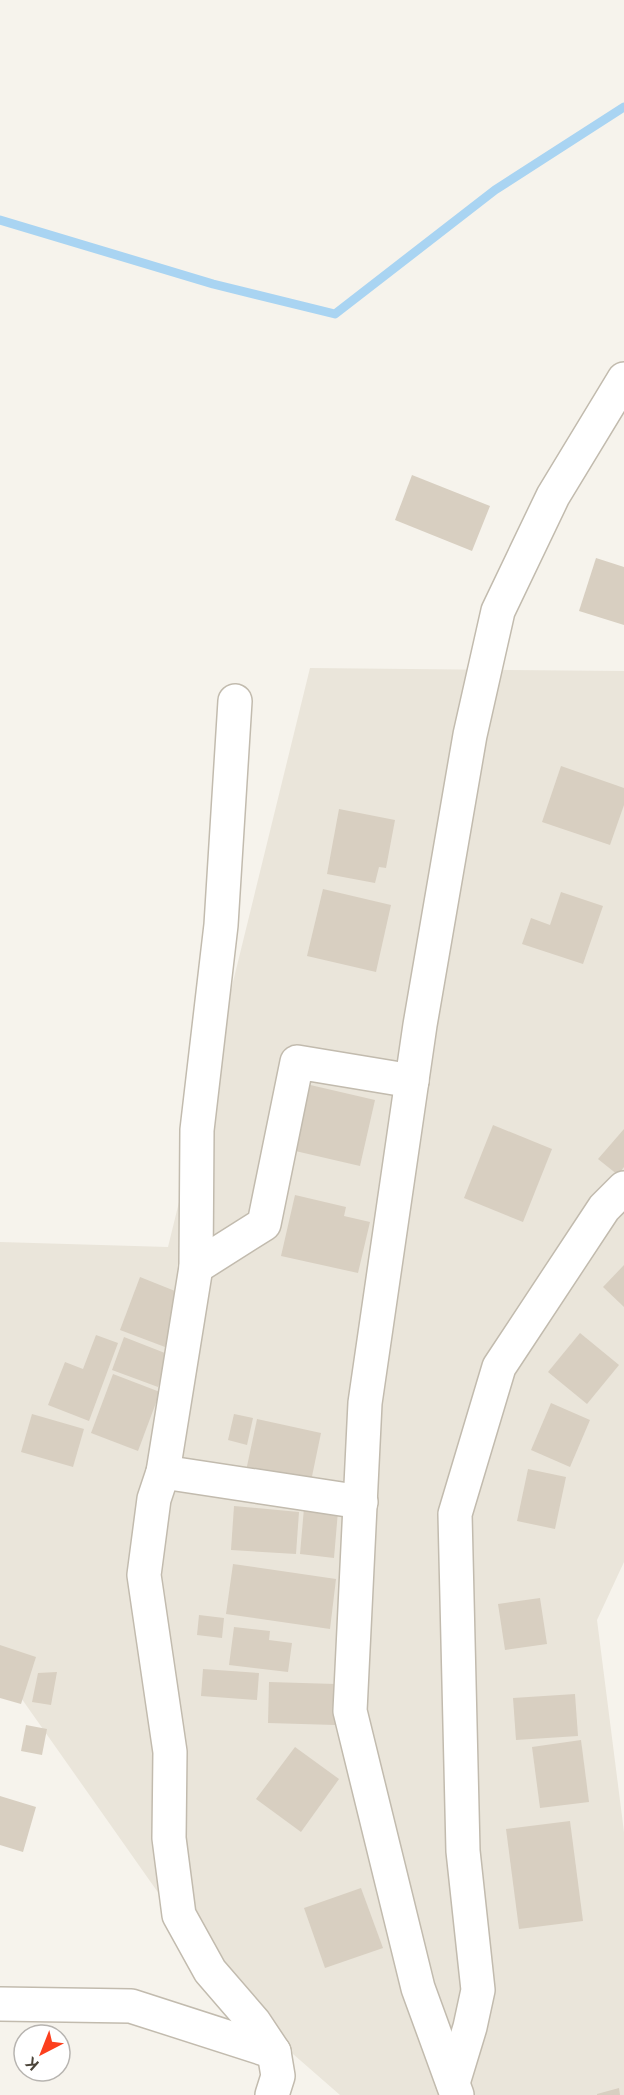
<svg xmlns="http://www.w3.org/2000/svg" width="624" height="2095" viewBox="0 0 624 2095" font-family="Raleway,sans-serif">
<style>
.residential{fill:#eae5da}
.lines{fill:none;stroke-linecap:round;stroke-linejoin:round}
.stream{stroke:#a9d4f2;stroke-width:9}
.building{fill:#d8cfc1}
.minor-casing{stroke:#c2bbae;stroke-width:36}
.minor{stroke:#fff;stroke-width:33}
</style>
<rect width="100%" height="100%" fill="#f6f3ec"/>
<polygon class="residential" points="310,668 624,671 624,1562 597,1620 624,1832 624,2095 340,2095 238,2006 0,1668 0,1242 168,1247"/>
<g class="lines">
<polyline class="stream" points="0,220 213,284 335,314 495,190 624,107"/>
</g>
<g class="building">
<polygon points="412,475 490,506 472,551 395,520"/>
<polygon points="596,558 624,567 624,625 579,611"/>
<polygon points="561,766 624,788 624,805 610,845 542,822"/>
<polygon points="339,809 395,820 386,868 379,867 375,883 327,874"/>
<polygon points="323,889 391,905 376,972 307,956"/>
<polygon points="561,892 603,906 583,964 522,944 531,918 550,925"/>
<polygon points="306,1084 375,1100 360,1166 291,1150"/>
<polygon points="493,1125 552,1149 523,1222 464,1198"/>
<polygon points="624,1129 624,1167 618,1175 598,1159"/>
<polygon points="295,1195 346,1207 344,1216 370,1222 358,1273 281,1256"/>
<polygon points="624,1265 624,1307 603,1287"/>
<polygon points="140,1277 185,1295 165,1347 120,1330"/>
<polygon points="580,1333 619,1365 587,1404 548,1372"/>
<polygon points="96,1335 118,1343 89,1421 48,1405 65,1362 83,1369"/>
<polygon points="124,1337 170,1355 158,1387 112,1370"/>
<polygon points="113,1374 160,1392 138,1451 91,1433"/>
<polygon points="551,1403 590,1420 570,1467 531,1450"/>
<polygon points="32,1414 84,1429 73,1467 21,1452"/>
<polygon points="234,1414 253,1418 247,1445 228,1440"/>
<polygon points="257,1419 321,1433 310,1486 246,1471"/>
<polygon points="528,1469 566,1477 555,1529 517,1521"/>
<polygon points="234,1506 299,1512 296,1554 231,1550"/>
<polygon points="304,1508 338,1511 334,1558 300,1554"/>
<polygon points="233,1564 336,1579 330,1629 226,1614"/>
<polygon points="540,1598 547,1644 505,1650 498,1604"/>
<polygon points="199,1615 224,1618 222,1638 197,1635"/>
<polygon points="234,1627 270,1631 269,1640 292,1643 288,1672 229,1665"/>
<polygon points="0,1645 36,1657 21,1704 0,1698"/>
<polygon points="203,1669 259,1673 257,1700 201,1696"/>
<polygon points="57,1672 51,1705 32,1702 38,1673"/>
<polygon points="269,1682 336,1684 335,1725 268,1723"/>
<polygon points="575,1694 578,1736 516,1740 513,1698"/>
<polygon points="26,1725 47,1729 42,1755 21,1751"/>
<polygon points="581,1740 589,1802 540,1808 532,1747"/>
<polygon points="295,1747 339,1779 301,1832 256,1799"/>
<polygon points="0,1796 36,1807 23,1852 0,1845"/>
<polygon points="570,1821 583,1921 519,1929 506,1829"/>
<polygon points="361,1888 383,1948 325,1968 304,1908"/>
<polygon points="619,2088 620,2095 597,2095 597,2094"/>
</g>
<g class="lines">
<defs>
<g id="minor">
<polyline points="196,1267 197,1130 221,925 235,701"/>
<polyline points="163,1472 361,1502"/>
<polyline points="0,2004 131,2006 274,2052"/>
<polyline points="453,2083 470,2027 478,1990 463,1851 455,1514 499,1367 604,1208 624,1188"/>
<polyline points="272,2095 278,2076 274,2052 254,2022 210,1971 179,1915 169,1838 170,1752 144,1575 154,1499 163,1472 196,1267 264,1224 297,1062 412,1081"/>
<polyline points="457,2095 418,1988 350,1711 365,1403 420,1025 470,735 498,611 553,496 624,379"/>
</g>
</defs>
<use href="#minor" class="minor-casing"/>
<use href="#minor" class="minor"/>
</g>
<g transform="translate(42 2053) rotate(222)"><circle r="28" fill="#ffffff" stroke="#b7b4b0" stroke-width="1.5"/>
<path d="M0-4.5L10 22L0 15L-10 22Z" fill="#fc3f1d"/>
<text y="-9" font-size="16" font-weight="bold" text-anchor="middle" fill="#4b4439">K</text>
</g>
</svg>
